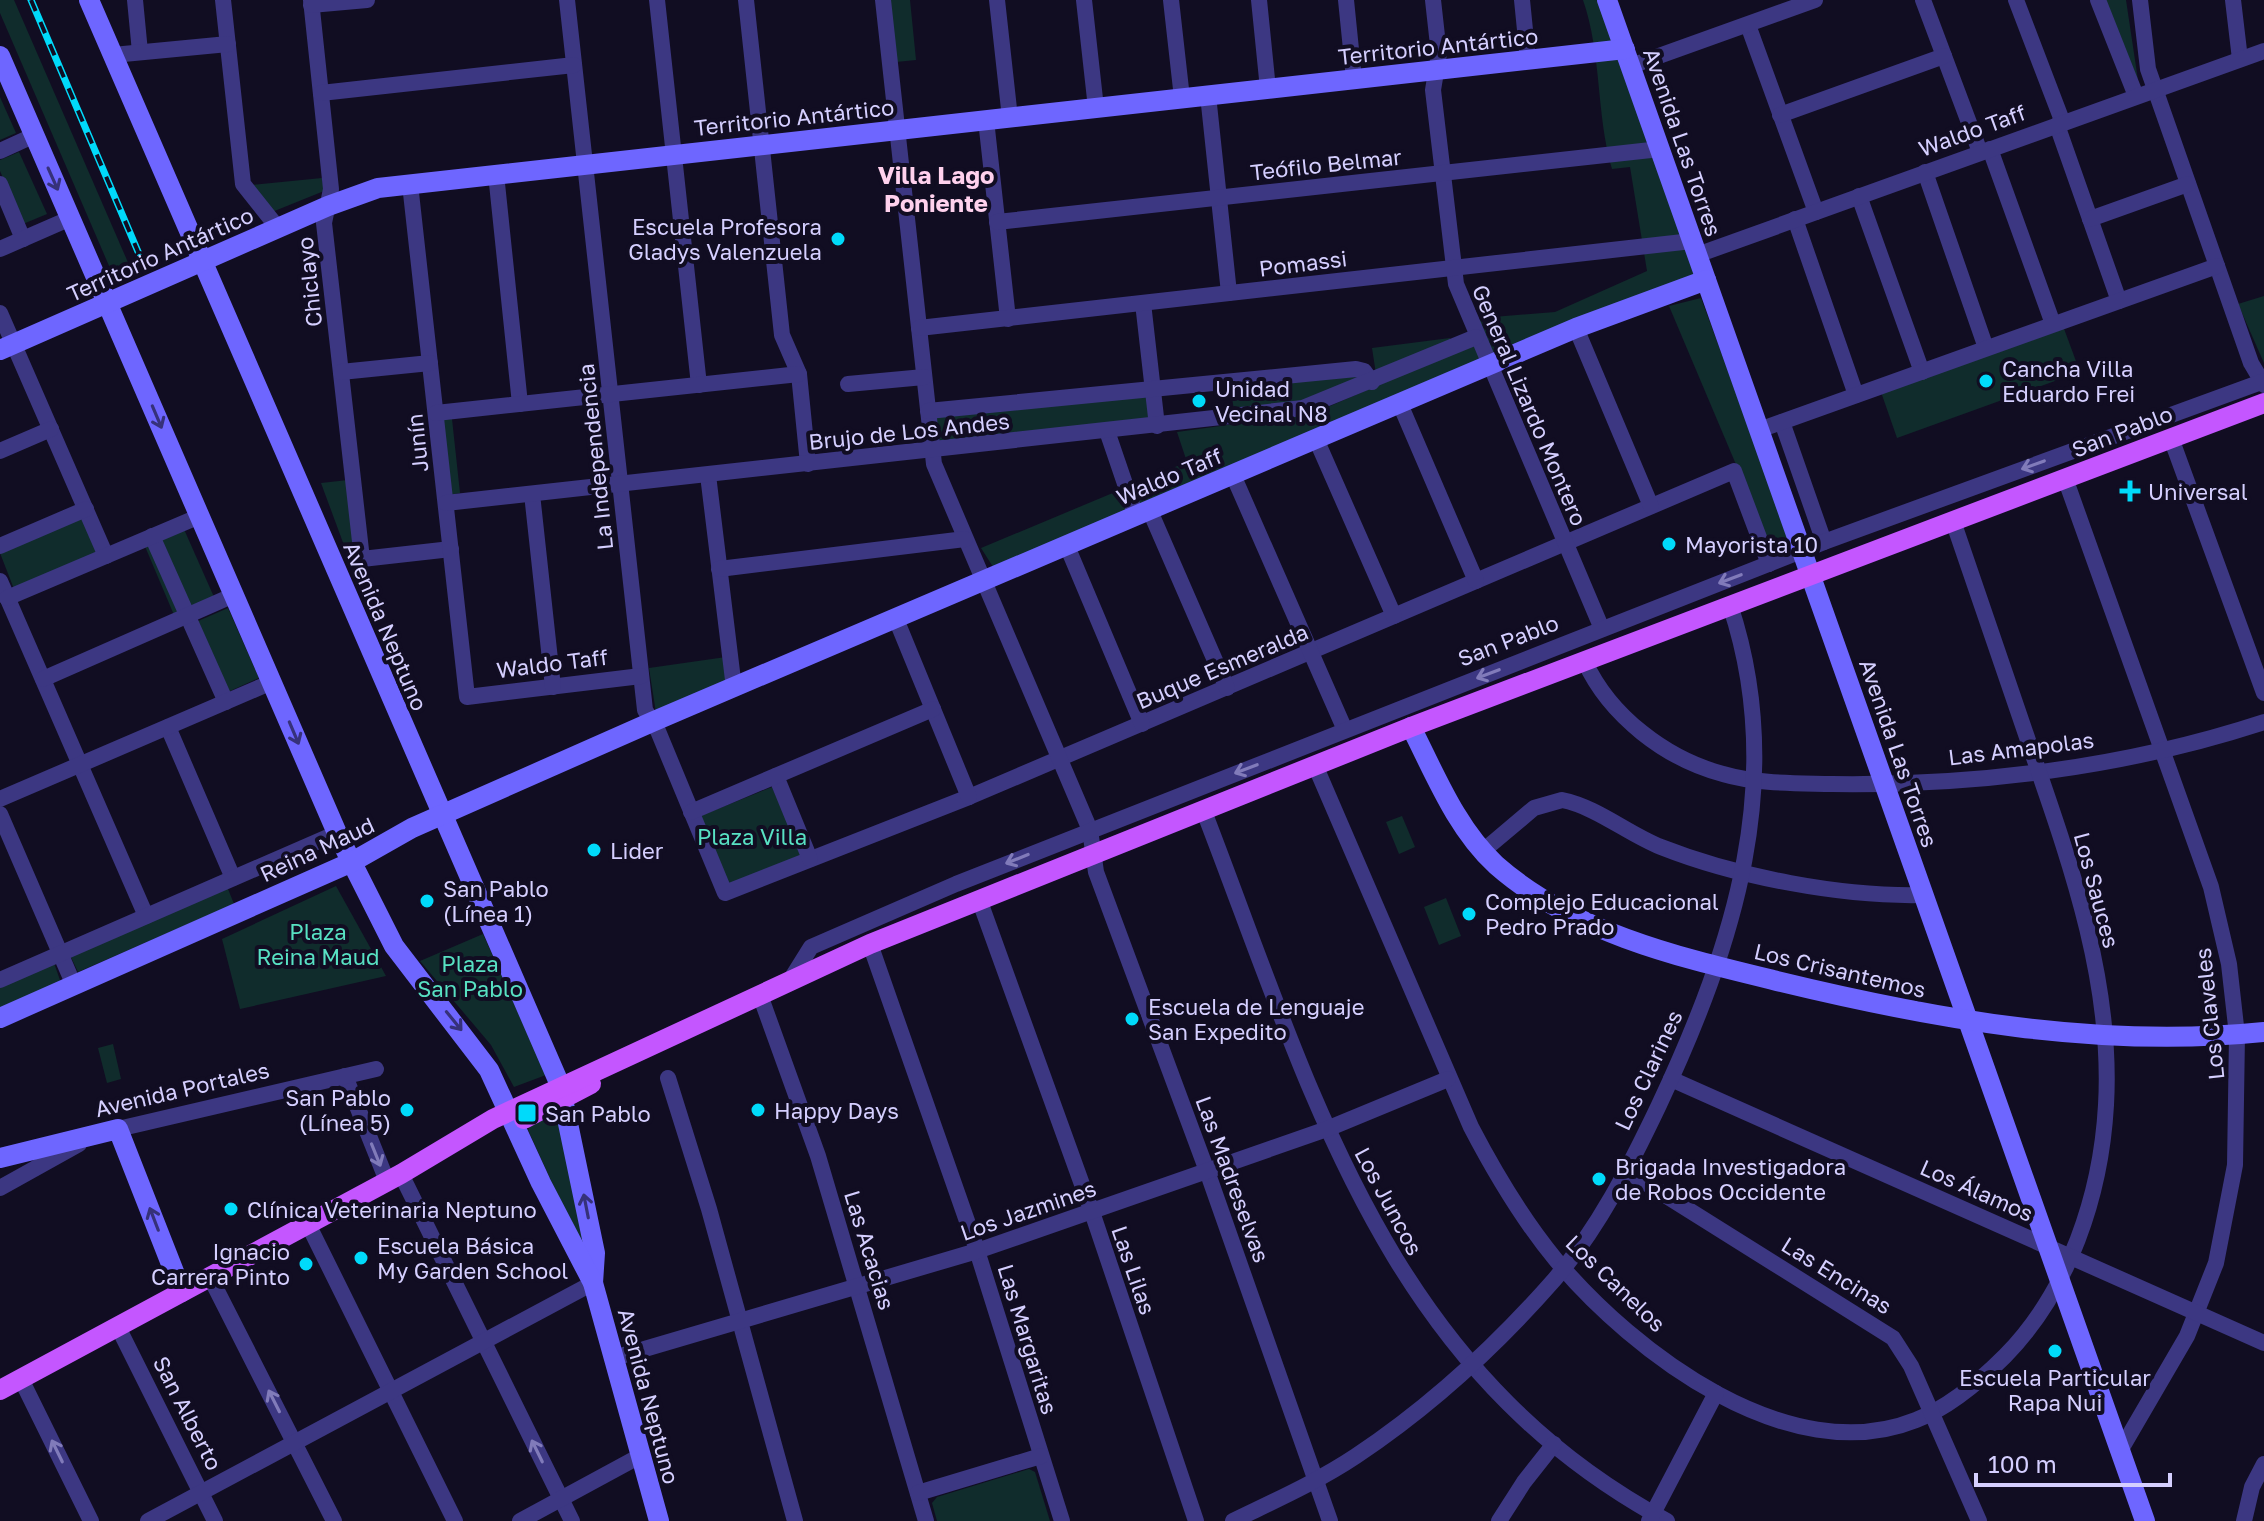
<svg xmlns="http://www.w3.org/2000/svg" width="2264" height="1521" viewBox="0 0 2264 1521" font-family="'Golos Text',sans-serif">
<style>
.green{fill:#102c2c}
.lines{fill:none;stroke-linecap:round;stroke-linejoin:round}
.street{stroke:#3c3782;stroke-width:16}
.secondary{stroke:#6e66ff;stroke-width:20}
.primary{stroke:#c456ff;stroke-width:20}
.rail-casing{stroke:#00dafa;stroke-width:7}
.rail{stroke:#110d22;stroke-width:4;stroke-dasharray:12;stroke-linecap:butt}
.oneway{stroke:#36317a}
.oneway2{stroke:#817bba}
.poi-dot{fill:#00dafa;stroke:#110d22;stroke-width:3}
.labels{text-anchor:middle;dominant-baseline:central;stroke-width:8;stroke-linejoin:round;paint-order:stroke}
.street-label{font-size:22px;fill:#d5cfff;stroke:#110d22}
.poi-label{font-size:22px;fill:#d5cfff;stroke:#110d22;text-anchor:start}
.park-label{font-size:22px;fill:#58e1c3;stroke:#110d22}
.neighbourhood-label{font-size:24px;font-weight:bold;fill:#ffd1ed;stroke:#110d22}
</style>
<rect width="100%" height="100%" fill="#110d22"/>
<g class="green">
<polygon points="0,0 14,0 133,274 116,282 0,13"/>
<polygon points="890,0 910,0 916,60 896,62"/>
<path d="M1583 0H1598L1697 276 995 570 981 548 1187 462 1177 432 1314 413 1471 345 1481 318 1555 312 1647 271 1630 167 1612 169C1596 114 1602 55 1583 0Z"/>
<polygon points="2104,0 2126,0 2138,80"/>
<polygon points="0,97 16,133 0,140"/>
<polygon points="19,152 47,214 23,224 0,171 0,160"/>
<polygon points="322,178 324,191 272,212 251,185"/>
<polygon points="2264,296 2264,363 2238,304"/>
<polygon points="1701,298 1792,545 1773,552 1669,306"/>
<polygon points="2063,326 2080,372 1897,438 1881,392"/>
<polygon points="1450,338 1451,342 1376,374 1372,348"/>
<polygon points="1355,373 1359,379 1309,401 1233,409 1232,387"/>
<polygon points="1151,392 1152,420 937,445 934,415"/>
<polygon points="452,419 460,493 448,495 440,420"/>
<polygon points="348,480 355,555 348,556 321,483"/>
<polygon points="84,516 99,553 14,589 0,553"/>
<polygon points="183,527 214,597 174,615 144,544"/>
<polygon points="228,608 259,678 219,696 189,625"/>
<polygon points="726,657 730,682 656,713 649,668"/>
<polygon points="772,787 803,858 728,886 700,816"/>
<polygon points="1402,816 1415,847 1399,854 1386,822"/>
<polygon points="226,884 234,904 78,972 69,953"/>
<polygon points="336,886 386,976 240,1009 222,939"/>
<polygon points="1446,898 1461,936 1439,945 1424,907"/>
<polygon points="483,934 546,1075 514,1087 491,1045 420,961"/>
<polygon points="53,960 61,983 0,1009 0,984"/>
<polygon points="113,1044 121,1079 107,1083 98,1048"/>
<polygon points="553,1115 557,1116 593,1273 528,1130 531,1125"/>
<polygon points="1029,1469 1035,1472 1050,1521 937,1521 932,1503 937,1497"/>
</g>
<g class="lines">
<g class="street">
<polyline points="135,0 140,52"/>
<polyline points="223,0 243,184 278,228"/>
<polyline points="311,0 331,189 324,223 362,559 451,549"/>
<polyline points="567,0 645,710 658,731 725,893 969,797 1734,471 1769,564"/>
<polyline points="657,0 699,385"/>
<polyline points="746,0 782,335 799,374 808,464"/>
<polyline points="883,0 934,464 1090,830 1096,872 1207,1171 1330,1521"/>
<polyline points="997,0 1010,118"/>
<polyline points="1084,0 1096,108"/>
<polyline points="1171,0 1182,98"/>
<polyline points="1259,0 1268,89"/>
<polyline points="1346,0 1354,79"/>
<polyline points="1433,0 1439,54 1433,90 1456,284 1602,629"/>
<polyline points="1522,0 1528,60"/>
<polyline points="1923,0 1980,152"/>
<polyline points="2016,0 2063,123"/>
<polyline points="2098,0 2136,96"/>
<polyline points="2140,0 2148,69 2251,363 2264,385"/>
<polyline points="2233,0 2240,59"/>
<polyline points="311,5 367,0"/>
<polyline points="1748,25 1816,212"/>
<polyline points="113,55 228,44"/>
<polyline points="1631,66 1815,0"/>
<polyline points="321,93 574,65"/>
<polyline points="1208,95 1229,293"/>
<polyline points="1780,115 1944,56"/>
<polyline points="986,120 1008,319"/>
<polyline points="2057,125 2119,301"/>
<polyline points="1990,149 2053,324"/>
<polyline points="0,151 35,135"/>
<polyline points="1925,172 1986,348"/>
<polyline points="496,174 520,404"/>
<polyline points="0,184 23,239"/>
<polyline points="410,184 467,697 641,676"/>
<polyline points="1859,196 1922,372"/>
<polyline points="1795,219 1856,395"/>
<polyline points="2090,219 2188,184"/>
<polyline points="997,222 1660,149"/>
<polyline points="0,249 71,218"/>
<polyline points="1697,255 2264,51"/>
<polyline points="1143,303 1157,426"/>
<polyline points="0,313 106,556"/>
<polyline points="919,328 1692,241"/>
<polyline points="1576,328 1651,506"/>
<polyline points="341,372 430,363"/>
<polyline points="848,384 924,377"/>
<polyline points="1400,404 1476,581"/>
<polyline points="928,411 1356,369 1364,371 1372,382"/>
<polyline points="436,413 799,374"/>
<polyline points="1782,422 1824,542"/>
<polyline points="1759,430 2217,266"/>
<polyline points="1107,431 1136,516"/>
<polyline points="2171,438 2264,693"/>
<polyline points="1316,439 1394,616"/>
<polyline points="0,451 51,429"/>
<polyline points="708,475 734,688"/>
<polyline points="1233,475 1345,730"/>
<polyline points="2065,478 2211,887 2229,964 2237,1035 2235,1165 2216,1263 2187,1336 2120,1451"/>
<polyline points="532,494 553,687"/>
<polyline points="446,503 1303,408 1476,337"/>
<polyline points="1150,511 1227,688"/>
<polyline points="152,536 226,702"/>
<polyline points="0,546 86,509"/>
<polyline points="1067,546 1142,724"/>
<polyline points="719,569 965,539"/>
<polyline points="0,581 146,916"/>
<polyline points="7,598 200,516"/>
<polyline points="896,619 969,797"/>
<path d="M1585 662C1610 716 1666 759 1723 774 1757 784 1796 783 1832 784 1976 786 2127 767 2264 722"/>
<polyline points="43,679 234,595"/>
<polyline points="168,727 233,878"/>
<path d="M1315 765 1471 1127C1495 1173 1523 1220 1556 1260 1634 1353 1789 1471 1916 1420 1950 1407 1980 1381 2005 1356 2069 1291 2101 1195 2106 1105 2113 983 2071 865 2032 752 2006 675 1979 598 1953 521"/>
<polyline points="776,776 810,859"/>
<polyline points="0,799 272,682"/>
<path d="M1203 809C1311 1088 1383 1368 1667 1521"/>
<polyline points="691,812 933,709"/>
<polyline points="0,814 73,983"/>
<path d="M1483 851 1534 808 1562 800C1597 807 1628 834 1661 847 1737 877 1842 897 1924 895"/>
<polyline points="979,899 1092,1212 1196,1521"/>
<polyline points="870,944 974,1241 1062,1521"/>
<polyline points="791,979 811,947 956,884 1824,542 2264,381"/>
<polyline points="0,980 337,833"/>
<polyline points="760,995 818,1156 926,1521"/>
<polyline points="345,1076 387,1181"/>
<polyline points="668,1078 709,1209 795,1521"/>
<polyline points="1671,1079 2264,1343"/>
<polyline points="118,1129 376,1069"/>
<polyline points="1625,1170 1893,1338 1911,1366 1979,1521"/>
<polyline points="401,1174 572,1521"/>
<polyline points="0,1188 79,1144"/>
<polyline points="308,1224 455,1521"/>
<polyline points="210,1277 334,1521"/>
<polyline points="118,1327 215,1521"/>
<polyline points="614,1358 977,1251 1327,1129 1448,1079"/>
<polyline points="21,1379 91,1521"/>
<polyline points="918,1493 1041,1456"/>
<polyline points="148,1521 593,1283"/>
<polyline points="520,1521 640,1456"/>
<path d="M1233 1521C1274 1501 1317 1482 1356 1456 1428 1408 1496 1346 1554 1280 1598 1229 1630 1166 1659 1105 1734 945 1788 779 1730 605"/>
<polyline points="1499,1521 1524,1482 1554,1444"/>
<polyline points="1649,1521 1716,1393"/>
<polyline points="2244,1521 2252,1487 2264,1464"/>
</g>
<g class="secondary">
<polyline points="89,0 560,1085 595,1253 593,1283"/>
<polyline points="1607,0 2145,1521"/>
<polyline points="0,56 337,833 394,946 489,1070 541,1183 593,1283 659,1521"/>
<polyline points="0,350 328,206 378,188 1625,49"/>
<path d="M1411 727C1435 774 1456 828 1496 865 1572 932 1678 957 1773 980 1933 1019 2099 1049 2264 1032"/>
<polyline points="0,1018 352,862 412,828 652,722 1576,328 1706,280"/>
<polyline points="0,1158 118,1129 182,1292"/>
</g>
<g class="primary">
<polyline points="524,1119 591,1084"/>
<polyline points="0,1390 401,1174 493,1119 870,944 1411,727 2264,403"/>
</g>
<defs>
<polyline id="rail" points="31,0 142,261"/>
</defs>
<use href="#rail" class="rail-casing"/>
<use href="#rail" class="rail"/>
</g>
<defs><path id="oneway-shaft" d="M-6 0H5M1.5-3L5.5 0L1.5 3" fill="none" stroke-width="1.6" stroke-linecap="round" stroke-linejoin="round" transform="scale(2)"/></defs>
<g class="oneway">
<use href="#oneway-shaft" transform="translate(53 179) rotate(66)"/>
<use href="#oneway-shaft" transform="translate(157 417) rotate(67)"/>
<use href="#oneway-shaft" transform="translate(294 733) rotate(67)"/>
<use href="#oneway-shaft" transform="translate(454 1021) rotate(51)"/>
<use href="#oneway-shaft" transform="translate(586 1206) rotate(-101)"/>
<use href="#oneway-shaft" transform="translate(154 1219) rotate(-111)"/>
</g>
<g class="oneway2">
<use href="#oneway-shaft" transform="translate(2033 465) rotate(160)"/>
<use href="#oneway-shaft" transform="translate(1730 579) rotate(159)"/>
<use href="#oneway-shaft" transform="translate(1488 674) rotate(159)"/>
<use href="#oneway-shaft" transform="translate(1246 769) rotate(159)"/>
<use href="#oneway-shaft" transform="translate(1017 859) rotate(158)"/>
<use href="#oneway-shaft" transform="translate(376 1155) rotate(68)"/>
<use href="#oneway-shaft" transform="translate(274 1401) rotate(-117)"/>
<use href="#oneway-shaft" transform="translate(57 1451) rotate(-116)"/>
<use href="#oneway-shaft" transform="translate(537 1451) rotate(-116)"/>
</g>
<g class="poi-dot">
<circle cx="838" cy="239" r="8"/>
<circle cx="1986" cy="381" r="8"/>
<circle cx="1199" cy="401" r="8"/>
<path d="M2126 479h8v8h8v8h-8v8h-8v-8h-8v-8h8z"/>
<circle cx="1669" cy="544" r="8"/>
<circle cx="594" cy="850" r="8"/>
<circle cx="427" cy="901" r="8"/>
<circle cx="1469" cy="914" r="8"/>
<circle cx="1132" cy="1019" r="8"/>
<circle cx="407" cy="1110" r="8"/>
<circle cx="758" cy="1110" r="8"/>
<rect x="517" y="1103" width="20" height="20" rx="4"/>
<circle cx="1599" cy="1179" r="8"/>
<circle cx="231" cy="1209" r="8"/>
<circle cx="361" cy="1258" r="8"/>
<circle cx="306" cy="1264" r="8"/>
<circle cx="2055" cy="1351" r="8"/>
</g>
<g class="labels">
<g class="street-label">
<text transform="translate(1438 46) rotate(-6)">Territorio Antártico</text>
<text transform="translate(794 117) rotate(-6)">Territorio Antártico</text>
<text transform="translate(1972 130) rotate(-20)">Waldo Taff</text>
<text transform="translate(1683 142) rotate(71)">Avenida Las Torres</text>
<text transform="translate(1326 164) rotate(-6)">Teófilo Belmar</text>
<text transform="translate(160 254) rotate(-24)">Territorio Antártico</text>
<text transform="translate(1303 263) rotate(-7)">Pomassi</text>
<text transform="translate(309 282) rotate(-96)">Chiclayo</text>
<text transform="translate(1530 405) rotate(67)">General Lizardo Montero</text>
<text transform="translate(909 431) rotate(-6)">Brujo de Los Andes</text>
<text transform="translate(2122 431) rotate(-21)">San Pablo</text>
<text transform="translate(417 443) rotate(-96)">Junín</text>
<text transform="translate(595 457) rotate(-96)">La Independencia</text>
<text transform="translate(1169 476) rotate(-23)">Waldo Taff</text>
<text transform="translate(386 626) rotate(67)">Avenida Neptuno</text>
<text transform="translate(1508 640) rotate(-21)">San Pablo</text>
<text transform="translate(552 663) rotate(-7)">Waldo Taff</text>
<text transform="translate(1222 666) rotate(-23)">Buque Esmeralda</text>
<text transform="translate(2021 748) rotate(-7)">Las Amapolas</text>
<text transform="translate(1899 753) rotate(71)">Avenida Las Torres</text>
<text transform="translate(317 849) rotate(-25)">Reina Maud</text>
<text transform="translate(2097 890) rotate(75)">Los Sauces</text>
<text transform="translate(1840 970) rotate(13)">Los Crisantemos</text>
<text transform="translate(2209 1014) rotate(-96)">Los Claveles</text>
<text transform="translate(1648 1070) rotate(-65)">Los Clarines</text>
<text transform="translate(182 1089) rotate(-13)">Avenida Portales</text>
<text transform="translate(1233 1179) rotate(70)">Las Madreselvas</text>
<text transform="translate(1977 1190) rotate(24)">Los Álamos</text>
<text transform="translate(1389 1201) rotate(62)">Los Juncos</text>
<text transform="translate(1028 1210) rotate(-19)">Los Jazmines</text>
<text transform="translate(870 1250) rotate(73)">Las Acacias</text>
<text transform="translate(1134 1270) rotate(71)">Las Lilas</text>
<text transform="translate(1837 1275) rotate(32)">Las Encinas</text>
<text transform="translate(1616 1283) rotate(44)">Los Canelos</text>
<text transform="translate(1028 1339) rotate(73)">Las Margaritas</text>
<text transform="translate(649 1396) rotate(75)">Avenida Neptuno</text>
<text transform="translate(188 1413) rotate(63)">San Alberto</text>
</g>
<g class="poi-label">
<text x="822" y="226" text-anchor="end">Escuela Profesora<tspan x="822" dy="25">Gladys Valenzuela</tspan></text>
<text x="2002" y="368">Cancha Villa<tspan x="2002" dy="25">Eduardo Frei</tspan></text>
<text x="1215" y="388">Unidad<tspan x="1215" dy="25">Vecinal N8</tspan></text>
<text x="2148" y="491">Universal</text>
<text x="1685" y="544">Mayorista 10</text>
<text x="610" y="850">Lider</text>
<text x="443" y="888">San Pablo<tspan x="443" dy="25">(Línea 1)</tspan></text>
<text x="1485" y="901">Complejo Educacional<tspan x="1485" dy="25">Pedro Prado</tspan></text>
<text x="1148" y="1006">Escuela de Lenguaje<tspan x="1148" dy="25">San Expedito</tspan></text>
<text x="391" y="1097" text-anchor="end">San Pablo<tspan x="391" dy="25">(Línea 5)</tspan></text>
<text x="774" y="1110">Happy Days</text>
<text x="545" y="1113">San Pablo</text>
<text x="1615" y="1166">Brigada Investigadora<tspan x="1615" dy="25">de Robos Occidente</tspan></text>
<text x="247" y="1209">Clínica Veterinaria Neptuno</text>
<text x="377" y="1245">Escuela Básica<tspan x="377" dy="25">My Garden School</tspan></text>
<text x="290" y="1251" text-anchor="end">Ignacio<tspan x="290" dy="25">Carrera Pinto</tspan></text>
<text x="2055" y="1377" text-anchor="middle">Escuela Particular<tspan x="2055" dy="25">Rapa Nui</tspan></text>
</g>
<g class="park-label">
<text x="752" y="836">Plaza Villa</text>
<text x="318" y="931">Plaza<tspan x="318" dy="25">Reina Maud</tspan></text>
<text x="470" y="963">Plaza<tspan x="470" dy="25">San Pablo</tspan></text>
</g>
<g class="neighbourhood-label">
<text x="936" y="174">Villa Lago<tspan x="936" dy="28">Poniente</tspan></text>
</g>
</g>
<path d="M1976 1473v12h194v-12" fill="none" stroke="#d5cfff" stroke-width="4"/>
<text x="1988" y="1473" font-size="24" fill="#d5cfff" stroke="#110d22" stroke-width="6" paint-order="stroke">100 m</text>
</svg>
